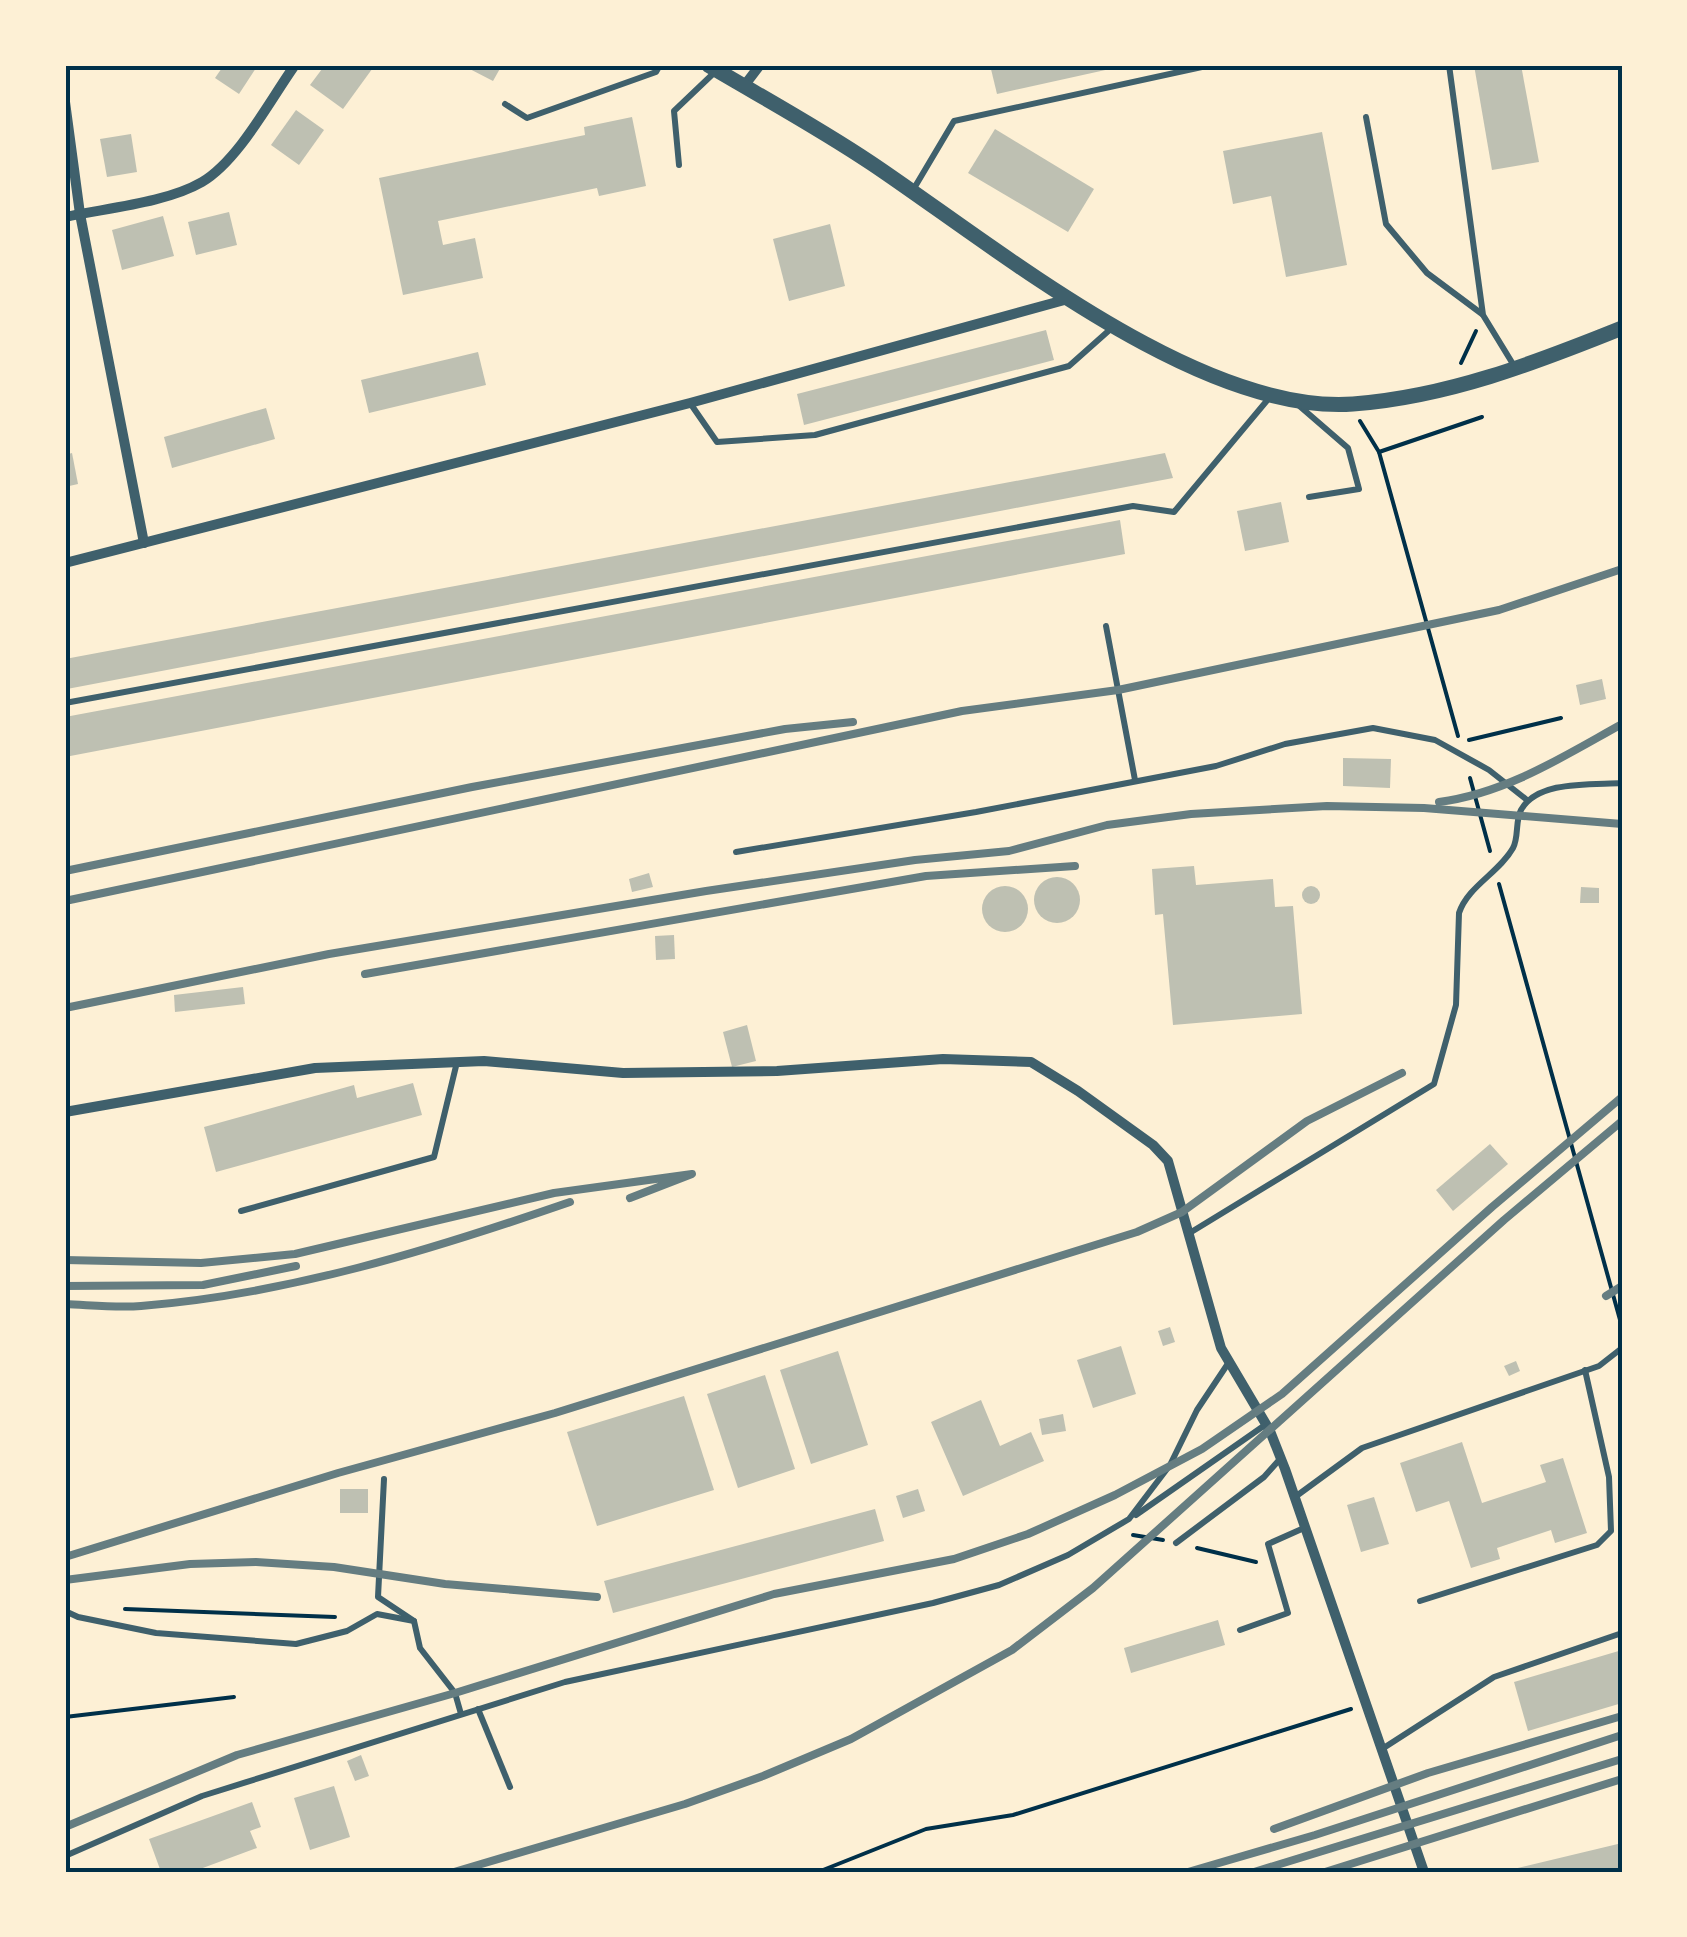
<svg xmlns="http://www.w3.org/2000/svg" width="1687" height="1937" viewBox="0 0 1687 1937" font-family="'PT Sans Narrow',sans-serif">
<style>
.building{fill:#bec0b2}
.lines{fill:none;stroke-linecap:round;stroke-linejoin:round}
.path{stroke:#003049;stroke-width:4}
.service{stroke:#3f606c;stroke-width:6}
.minor{stroke:#3f606c;stroke-width:10}
.tertiary{stroke:#3f606c;stroke-width:15}
.rail{stroke:#657d81;stroke-width:8}
.neatline{fill:none;stroke:#003049;stroke-width:4}
</style>
<rect width="100%" height="100%" fill="#fdf0d5"/>
<g class="building">
<polygon points="224,65 258,65 239,94 215,78"/>
<polygon points="325,65 375,65 343,109 310,85"/>
<polygon points="462,65 502,65 493,81"/>
<polygon points="990,65 1119,65 1119,67 997,94"/>
<polygon points="1474,65 1521,65 1539,162 1492,170"/>
<polygon points="296,110 324,130 299,165 271,145"/>
<polygon points="632,117 646,186 599,196 597,188 438,221 443,245 475,238 483,278 403,295 379,178 585,135 584,127"/>
<polygon points="995,129 1094,189 1068,232 968,173"/>
<polygon points="1322,132 1347,265 1286,277 1271,196 1233,204 1223,151"/>
<polygon points="131,134 137,172 107,177 100,139"/>
<polygon points="229,212 237,245 196,255 188,222"/>
<polygon points="163,216 174,256 122,270 112,230"/>
<polygon points="830,224 845,286 789,301 773,239"/>
<polygon points="1046,330 1054,360 804,425 797,394"/>
<polygon points="478,352 486,385 369,413 361,380"/>
<polygon points="266,408 275,439 172,468 164,437"/>
<polygon points="72,453 78,484 65,487 65,455"/>
<polygon points="1165,453 1173,478 67,689 65,659"/>
<polygon points="1281,502 1289,542 1245,551 1237,511"/>
<polygon points="1120,520 1125,554 65,757 65,717"/>
<polygon points="1602,679 1606,699 1580,705 1576,685"/>
<polygon points="1343,758 1391,759 1390,788 1343,786"/>
<polygon points="1194,866 1196,885 1273,879 1275,907 1293,906 1302,1014 1173,1025 1163,914 1155,915 1152,869"/>
<polygon points="649,873 653,887 632,892 629,879"/>
<circle cx="1057" cy="900" r="23"/>
<circle cx="1005" cy="909" r="23"/>
<circle cx="1311" cy="895" r="9"/>
<polygon points="1581,887 1599,888 1599,903 1580,903"/>
<polygon points="674,935 675,959 656,960 655,936"/>
<polygon points="243,987 245,1004 175,1012 174,995"/>
<polygon points="747,1025 756,1061 732,1067 723,1032"/>
<polygon points="413,1083 422,1115 216,1172 204,1127 354,1085 357,1098"/>
<polygon points="1490,1144 1508,1164 1453,1211 1436,1190"/>
<polygon points="1170,1327 1175,1342 1163,1346 1158,1331"/>
<polygon points="1121,1346 1136,1394 1093,1408 1077,1360"/>
<polygon points="838,1351 868,1445 811,1464 780,1370"/>
<polygon points="1516,1361 1520,1371 1509,1376 1504,1366"/>
<polygon points="765,1375 795,1469 738,1488 707,1394"/>
<polygon points="684,1396 714,1490 597,1526 567,1432"/>
<polygon points="981,1400 1000,1446 1031,1432 1044,1461 963,1496 931,1422"/>
<polygon points="1063,1414 1066,1431 1042,1435 1039,1419"/>
<polygon points="1462,1442 1482,1503 1546,1482 1540,1465 1563,1458 1587,1533 1555,1543 1551,1530 1497,1548 1500,1559 1471,1568 1449,1501 1416,1512 1400,1463"/>
<rect x="340" y="1489" width="28" height="24"/>
<polygon points="918,1489 925,1511 903,1518 896,1496"/>
<polygon points="1374,1497 1389,1544 1361,1552 1347,1505"/>
<polygon points="875,1509 884,1541 613,1613 604,1581"/>
<polygon points="1218,1620 1225,1645 1131,1673 1124,1648"/>
<polygon points="1622,1650 1622,1703 1528,1731 1514,1682"/>
<polygon points="361,1755 369,1776 355,1781 347,1761"/>
<polygon points="334,1786 350,1837 310,1850 294,1798"/>
<polygon points="252,1802 261,1827 250,1831 257,1848 192,1872 161,1872 149,1839"/>
<polygon points="1622,1843 1622,1872 1505,1872 1505,1871"/>
</g>
<g class="lines">
<g class="path">
<polyline points="1461,363 1476,331"/>
<polyline points="1360,421 1379,452 1458,736"/>
<polyline points="1379,452 1482,417"/>
<polyline points="1469,740 1561,718"/>
<polyline points="1470,778 1490,851"/>
<polyline points="1499,884 1622,1327"/>
<polyline points="1133,1535 1163,1540"/>
<polyline points="1197,1548 1256,1562"/>
<polyline points="125,1609 335,1617"/>
<polyline points="65,1717 234,1697"/>
<polyline points="818,1872 926,1829 1013,1815 1351,1709"/>
</g>
<g class="service">
<polyline points="1449,65 1483,315 1516,369"/>
<polyline points="505,104 527,118 656,72 660,65"/>
<polyline points="1366,117 1386,224 1427,273 1482,314"/>
<polyline points="679,165 674,111 716,71"/>
<polyline points="913,190 954,121 1211,65"/>
<polyline points="690,403 717,442 815,435 1069,366 1114,326"/>
<polyline points="1296,403 1348,448 1359,489 1309,497"/>
<polyline points="1106,626 1135,780"/>
<polyline points="65,703 1133,506 1174,512 1270,397"/>
<polyline points="736,852 976,812 1216,766 1285,744 1373,728 1435,740 1489,770 1527,800"/>
<polyline points="241,1211 434,1157 457,1062"/>
<path d="M1188 1234 1434 1084 1456 1005 1459 913C1468 886 1499 873 1513 848 1519 837 1515 821 1521 810 1537 780 1592 785 1622 783"/>
<polyline points="384,1479 378,1597 414,1621 420,1648 455,1693 461,1714"/>
<polyline points="1295,1497 1362,1448 1599,1366 1622,1348"/>
<polyline points="1136,1515 1265,1425"/>
<polyline points="1176,1543 1264,1477 1280,1459"/>
<polyline points="1420,1601 1597,1545 1611,1531 1609,1477 1585,1370"/>
<polyline points="65,1611 78,1617 156,1633 296,1644 347,1631 377,1614 414,1621"/>
<polyline points="1240,1630 1288,1613 1268,1544 1304,1528"/>
<polyline points="478,1709 510,1787"/>
<polyline points="1382,1749 1494,1677 1622,1633"/>
<polyline points="65,1856 202,1796 565,1682 933,1603 999,1585 1068,1555 1129,1519 1170,1465 1197,1410 1229,1362"/>
</g>
<g class="minor">
<polyline points="744,86 760,65"/>
<polyline points="65,102 80,214 144,543"/>
<path d="M65 217C106 208 166 203 202 182 239 160 270 100 295 65"/>
<polyline points="65,563 690,403 1068,299"/>
<polyline points="65,1112 315,1068 484,1061 623,1073 777,1071 943,1059 1031,1062 1078,1091 1153,1145 1168,1161 1221,1348 1270,1431 1285,1469 1424,1872"/>
</g>
<path class="tertiary" d="M708 65C762 97 819 128 871 163 995 246 1199 415 1353 404 1447 397 1535 363 1622 328"/>
<g class="rail">
<path d="M1439 802C1507 793 1564 756 1622 724"/>
<polyline points="65,871 472,787 785,729 853,722"/>
<polyline points="65,901 962,711 1118,690 1499,610 1622,569"/>
<polyline points="365,974 926,876 1075,866"/>
<polyline points="65,1008 329,954 706,891 915,860 1009,851 1107,825 1191,814 1327,806 1424,808 1622,824"/>
<polyline points="65,1260 201,1263 295,1254 554,1193 692,1174 630,1198"/>
<polyline points="65,1286 203,1285 296,1266"/>
<polyline points="1606,1296 1622,1286"/>
<path d="M65 1304C90 1305 116 1308 141 1306 289 1294 431 1250 570 1202"/>
<polyline points="65,1557 338,1473 555,1413 1137,1232 1182,1212 1307,1121 1402,1073"/>
<polyline points="65,1580 190,1564 256,1562 334,1567 445,1584 597,1597"/>
<polyline points="65,1827 237,1755 455,1693 774,1594 954,1559 1028,1534 1115,1495 1202,1449 1282,1394 1492,1207 1622,1097"/>
<polyline points="1274,1829 1428,1773 1622,1716"/>
<polyline points="454,1872 685,1804 763,1776 851,1739 1012,1650 1093,1588 1504,1220 1622,1121"/>
<polyline points="1188,1872 1315,1835 1622,1735"/>
<polyline points="1254,1872 1622,1759"/>
<polyline points="1325,1872 1622,1779"/>
</g>
</g>
<rect width="1687" height="1937" fill="none" stroke="#fdf0d5" stroke-width="135"/>
<rect x="68" y="68" width="1552" height="1802" class="neatline"/>
</svg>
